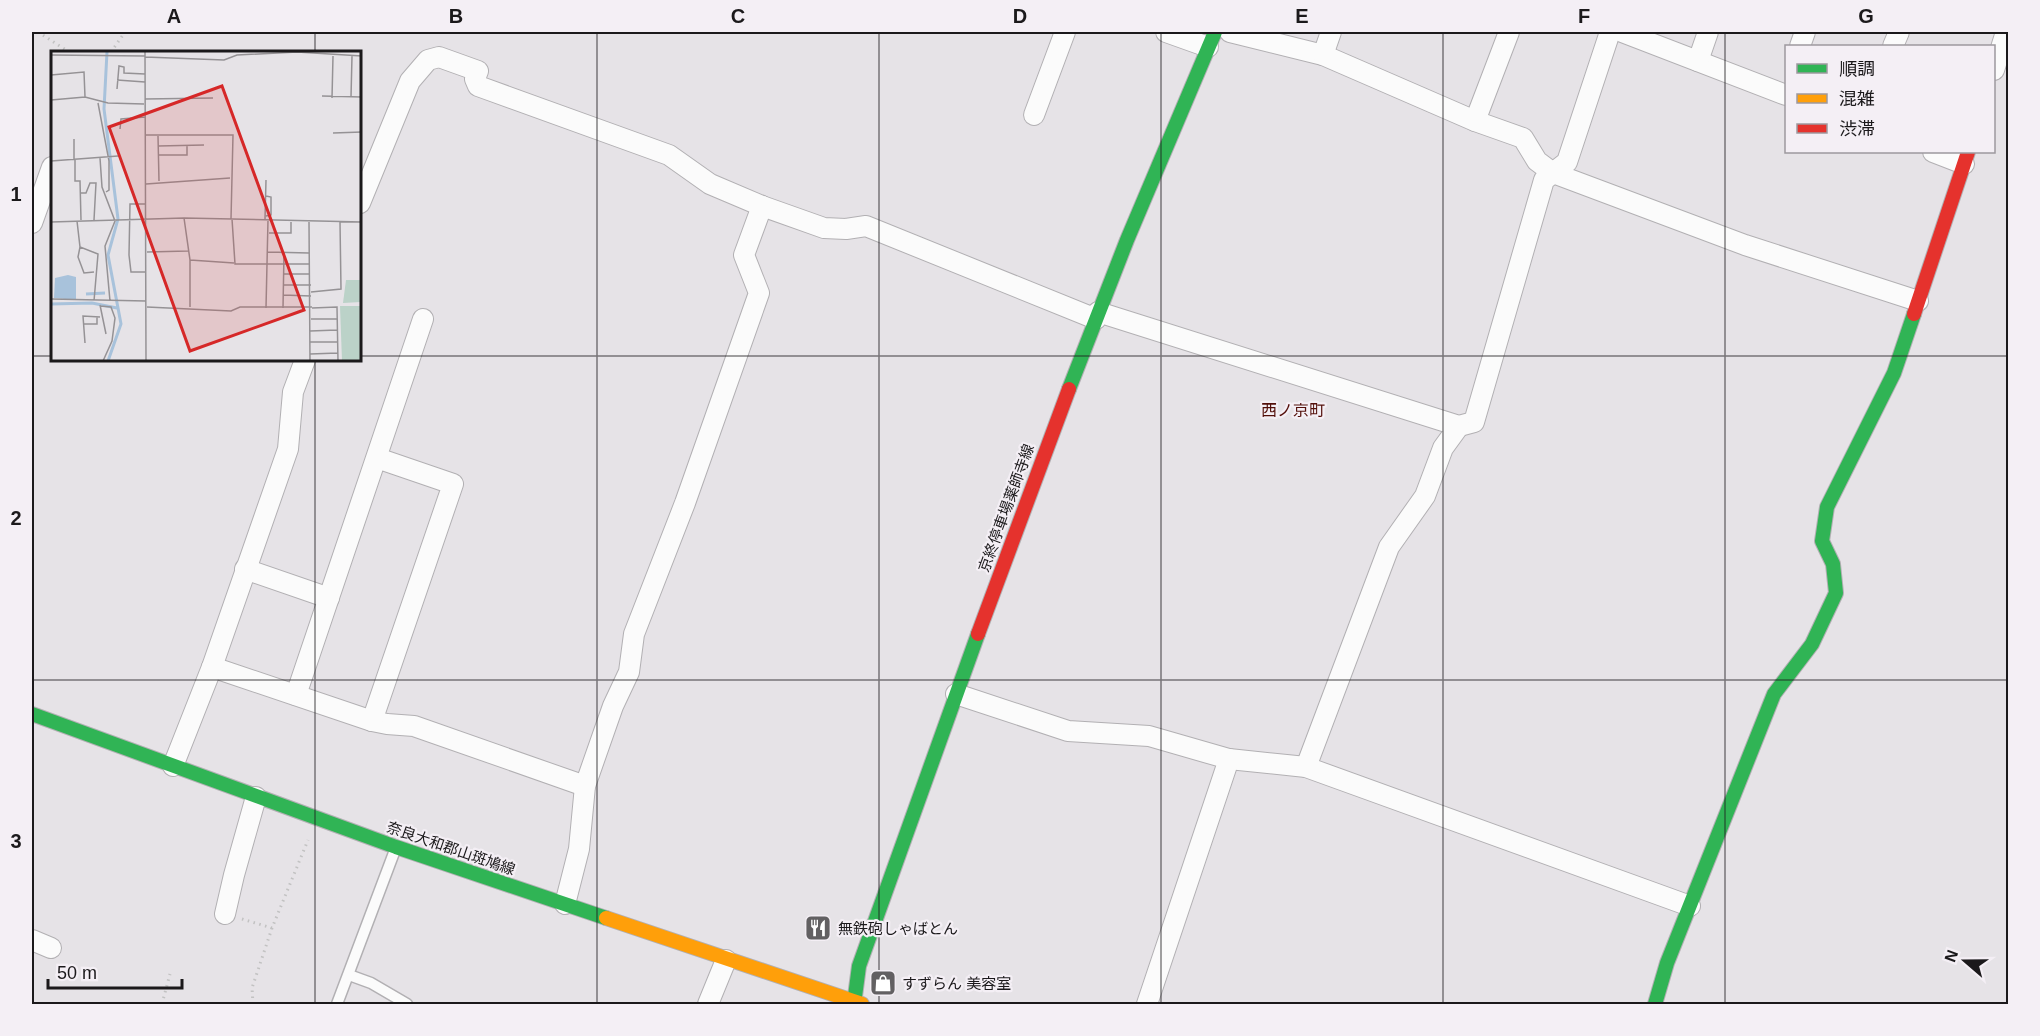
<svg xmlns="http://www.w3.org/2000/svg" width="2040" height="1036" viewBox="0 0 2040 1036" font-family="Arial,'Noto Sans JP',sans-serif">
<style>
.lines{fill:none;stroke-linecap:round;stroke-linejoin:round}
.lane-casing{stroke:#b2b0b3;stroke-width:13}
.street-casing{stroke:#b2b0b3;stroke-width:22}
.fast-casing{stroke:#b2b0b3;stroke-width:16}
.slow-casing{stroke:#b2b0b3;stroke-width:16}
.jam-casing{stroke:#b2b0b3;stroke-width:16}
.path{stroke:#c2c2c2;stroke-width:3;stroke-dasharray:1.5 4.5;stroke-linecap:butt}
.lane{stroke:#fbfbfb;stroke-width:10}
.street{stroke:#fbfbfb;stroke-width:20}
.fast{stroke:#30b455;stroke-width:14}
.slow{stroke:#ff9f0a;stroke-width:14}
.jam{stroke:#e5322d;stroke-width:14}
.grid{fill:none;stroke:#1b191b;stroke-width:1.5;stroke-opacity:0.55}
.labels{text-anchor:middle;dominant-baseline:central;stroke-width:4.5;stroke-linejoin:round;paint-order:stroke}
.street-label{font-size:15px;fill:#1b191b;stroke:#f4eff5}
.poi-label{font-size:15px;fill:#1b191b;stroke:#f4eff5;text-anchor:start}
.neighbourhood-label{font-size:16px;fill:#530f0a;stroke:#f4eff5}
.inset-river{fill:none;stroke:#a8c2db;stroke-width:3}
.inset-road{fill:none;stroke:#959295;stroke-width:1.5}
.view{fill:#d62828;fill-opacity:0.15;stroke:#d62828;stroke-width:3}
.inset-edge{fill:none;stroke:#1b191b;stroke-width:3}
.neatline{fill:none;stroke:#1b191b;stroke-width:2}
.grid-label{font-size:20px;text-anchor:middle;font-weight:bold;fill:#1b191b}
</style>
<rect width="100%" height="100%" fill="#e6e3e7"/>
<g class="lines">
<defs>
<g id="lane">
<polyline points="349,975 371,983 407,1004"/>
<polyline points="337,1004 395,850"/>
</g>
<g id="street">
<polyline points="1166,32 1208,47"/>
<polyline points="1230,32 1323,55 1475,121 1523,138 1537,161 1553,173 1745,245 1918,301"/>
<polyline points="1622,32 1786,95"/>
<polyline points="1800,46 1805,32"/>
<polyline points="1893,46 1899,32"/>
<polyline points="1323,55 1331,32"/>
<polyline points="1698,61 1708,32"/>
<polyline points="1994,70 2006,32"/>
<polyline points="1034,115 1065,32"/>
<polyline points="1475,121 1509,32"/>
<polyline points="1933,152 1964,164"/>
<polyline points="360,203 410,81 428,60 439,57 478,71 475,79 478,86 669,155 710,184 762,206 824,228 846,229 866,226 1096,319"/>
<polyline points="32,223 52,167"/>
<polyline points="1098,312 1459,426 1474,422 1544,180 1567,162 1610,32"/>
<polyline points="245,569 329,598"/>
<polyline points="212,667 372,721 387,724 414,726 585,786"/>
<polyline points="956,694 1068,731 1149,736 1229,759 1306,767 1690,906"/>
<polyline points="296,695 423,319"/>
<polyline points="372,721 453,484 377,458"/>
<polyline points="173,766 212,667 288,449 293,392 305,360"/>
<polyline points="1306,767 1389,547 1425,496 1443,448 1459,426"/>
<polyline points="565,904 579,849 585,786 613,706 629,672 634,634 685,503 759,293 744,255 762,206"/>
<polyline points="225,914 234,875 256,797"/>
<polyline points="32,940 51,948"/>
<polyline points="708,1004 726,960"/>
<polyline points="1147,1004 1229,759"/>
</g>
<g id="fast">
<polyline points="1069,389 1127,240 1215,32"/>
<polyline points="32,714 396,847 606,918"/>
<polyline points="854,1004 859,966 978,634"/>
<polyline points="1655,1004 1667,963 1774,694 1812,644 1836,593 1833,564 1822,541 1827,507 1894,373 1914,314"/>
</g>
<polyline id="slow" points="606,918 862,1004"/>
<g id="jam">
<polyline points="1914,314 1968,152"/>
<polyline points="978,634 1069,389"/>
</g>
</defs>
<use href="#lane" class="lane-casing"/>
<use href="#street" class="street-casing"/>
<use href="#fast" class="fast-casing"/>
<use href="#slow" class="slow-casing"/>
<use href="#jam" class="jam-casing"/>
<g class="path">
<polyline points="38,32 69,52"/>
<polyline points="111,52 125,32"/>
<polyline points="242,919 272,928"/>
<polyline points="162,1004 170,974"/>
<polyline points="253,1004 252,988 272,928 308,840"/>
</g>
<use href="#lane" class="lane"/>
<use href="#street" class="street"/>
<use href="#fast" class="fast"/>
<use href="#slow" class="slow"/>
<use href="#jam" class="jam"/>
</g>
<path class="grid" d="M315 32V52M597 32V1004M879 32V1004M1161 32V1004M1443 32V1004M1725 32V1004M32 356H52M360 356H2008M315 360V1004M32 680H2008"/>
<defs>
<symbol id="restaurant-square" viewBox="-11 -11 22 22"><rect x="-9" y="-9" width="18" height="18" rx="4" fill="#626062" stroke="#f4eff5"/><path d="M-5-6h1v4h1v-4h1v4h1v-4h1v5L-1.5 .5V6h-2V.5L-5-1ZM5-6V6H3V1.5H1.5Q1.5-4 5-6Z" fill="#fff"/></symbol>
<symbol id="shop-square" viewBox="-11 -11 22 22"><rect x="-9" y="-9" width="18" height="18" rx="4" fill="#626062" stroke="#f4eff5"/><path d="M-5-2.5h2.3a2.7 3.5 0 0 1 5.4 0H5L5.5 6h-11ZM-1.5-2.5h3a1.5 2.3 0 0 0-3 0Z" fill="#fff"/></symbol>
</defs>
<g fill-rule="evenodd">
<use href="#restaurant-square" x="803" y="913" width="30" height="30"/>
<use href="#shop-square" x="868" y="968" width="30" height="30"/>
</g>
<g class="labels">
<g class="street-label">
<text transform="translate(1006 508) rotate(-70)">京終停車場薬師寺線</text>
<text transform="translate(451 848) rotate(19)">奈良大和郡山斑鳩線</text>
</g>
<g class="poi-label">
<text x="838" y="928">無鉄砲しゃばとん</text>
<text x="902" y="983">すずらん 美容室</text>
</g>
<g class="neighbourhood-label">
<text x="1293" y="410">西ノ京町</text>
</g>
</g>
<g transform="translate(51 51)">
<rect width="310" height="310" fill="#e6e3e7"/>
<path d="M295 229H310V251L292 252Z" fill="#bbd2c8"/>
<path d="M289 255H310V310H291Z" fill="#bbd2c8"/>
<path d="M17 224 25 226V249L3 247 4 227Z" fill="#a8c2db"/>
<path class="inset-river" d="M56 1 53 58 67 168 57 204 70 273 57 310M35 243 54 242M0 253 41 252 66 257"/>
<path class="inset-road" d="M94 1 95 310M0 4 94 5M94 6 173 9 186 4 246 1 311 5M0 24 33 21 34 46M66 29 94 31M66 38 68 15 73 16V22L94 23M271 45 311 46M300 46 301 5M281 47 282 5M94 48 162 47M0 49 34 46 57 52 93 53M47 52 58 110V139L55 141M69 78 70 68 94 66M282 82 311 81M95 84H182L180 168M107 85 108 130M23 88V109M107 95 153 94M107 104H136V94M49 107 51 136 64 170 54 195 59 250M24 109V130H29L30 169M0 110 67 105M95 133 179 127M30 142H35L39 132H45L43 169M95 153H79L78 204 80 221H95M215 165 220 164V146L215 145M133 167 139 209V256M181 168 184 213H258M214 168 215 129M26 170 29 196 47 203 43 250M0 171 133 167 311 171M258 171 259 310M218 182H240V171M29 196 27 206 33 222 43 221M96 201 137 200M217 201 258 202M139 209 183 212M233 223H259M232 234H260M260 241 290 238 289 171M232 244 260 245M0 248 95 250M49 254 55 283M49 255 60 256 64 267 61 290 52 310M96 256 180 260 189 256H261M215 257 217 169M232 257 233 202M261 257 286 256 287 310M260 268H286M33 273H46V266M259 280 286 279M259 291H287M34 292 32 265 49 266M259 303 287 302"/>
<path class="view" d="M171 35 253 259 139 300 58 76Z"/>
<rect width="310" height="310" class="inset-edge"/>
</g>
<rect width="2040" height="1036" fill="none" stroke="#f4eff5" stroke-width="66"/>
<rect x="1785" y="45" width="210" height="108" fill="#f4eff5" stroke="#9d999e" stroke-width="1.5"/>
<rect x="1797" y="64" width="30" height="9" fill="#30b455" stroke="#9d999e" stroke-width="1.5"/>
<text x="1839" y="75" font-size="18" fill="#1b191b">順調</text>
<rect x="1797" y="94" width="30" height="9" fill="#ff9f0a" stroke="#9d999e" stroke-width="1.5"/>
<text x="1839" y="105" font-size="18" fill="#1b191b">混雑</text>
<rect x="1797" y="124" width="30" height="9" fill="#e5322d" stroke="#9d999e" stroke-width="1.5"/>
<text x="1839" y="135" font-size="18" fill="#1b191b">渋滞</text>
<g transform="translate(1965 961) rotate(290)" stroke="#f4eff5" stroke-width="4.5" paint-order="stroke">
<path d="M0-4.5L10 22L0 15L-10 22Z" fill="#1b191b"/>
<text y="-9" font-size="16" font-weight="bold" text-anchor="middle" fill="#1b191b">N</text>
</g>
<path d="M48 979v9h134v-9" fill="none" stroke="#1b191b" stroke-width="3"/>
<text x="57" y="979" font-size="18" fill="#1b191b" stroke="#f4eff5" stroke-width="4.5" paint-order="stroke">50 m</text>
<rect x="33" y="33" width="1974" height="970" class="neatline"/>
<g class="grid-label">
<text x="174" y="23">A</text>
<text x="456" y="23">B</text>
<text x="738" y="23">C</text>
<text x="1020" y="23">D</text>
<text x="1302" y="23">E</text>
<text x="1584" y="23">F</text>
<text x="1866" y="23">G</text>
<text x="16" y="201">1</text>
<text x="16" y="525">2</text>
<text x="16" y="848">3</text>
</g>
</svg>
